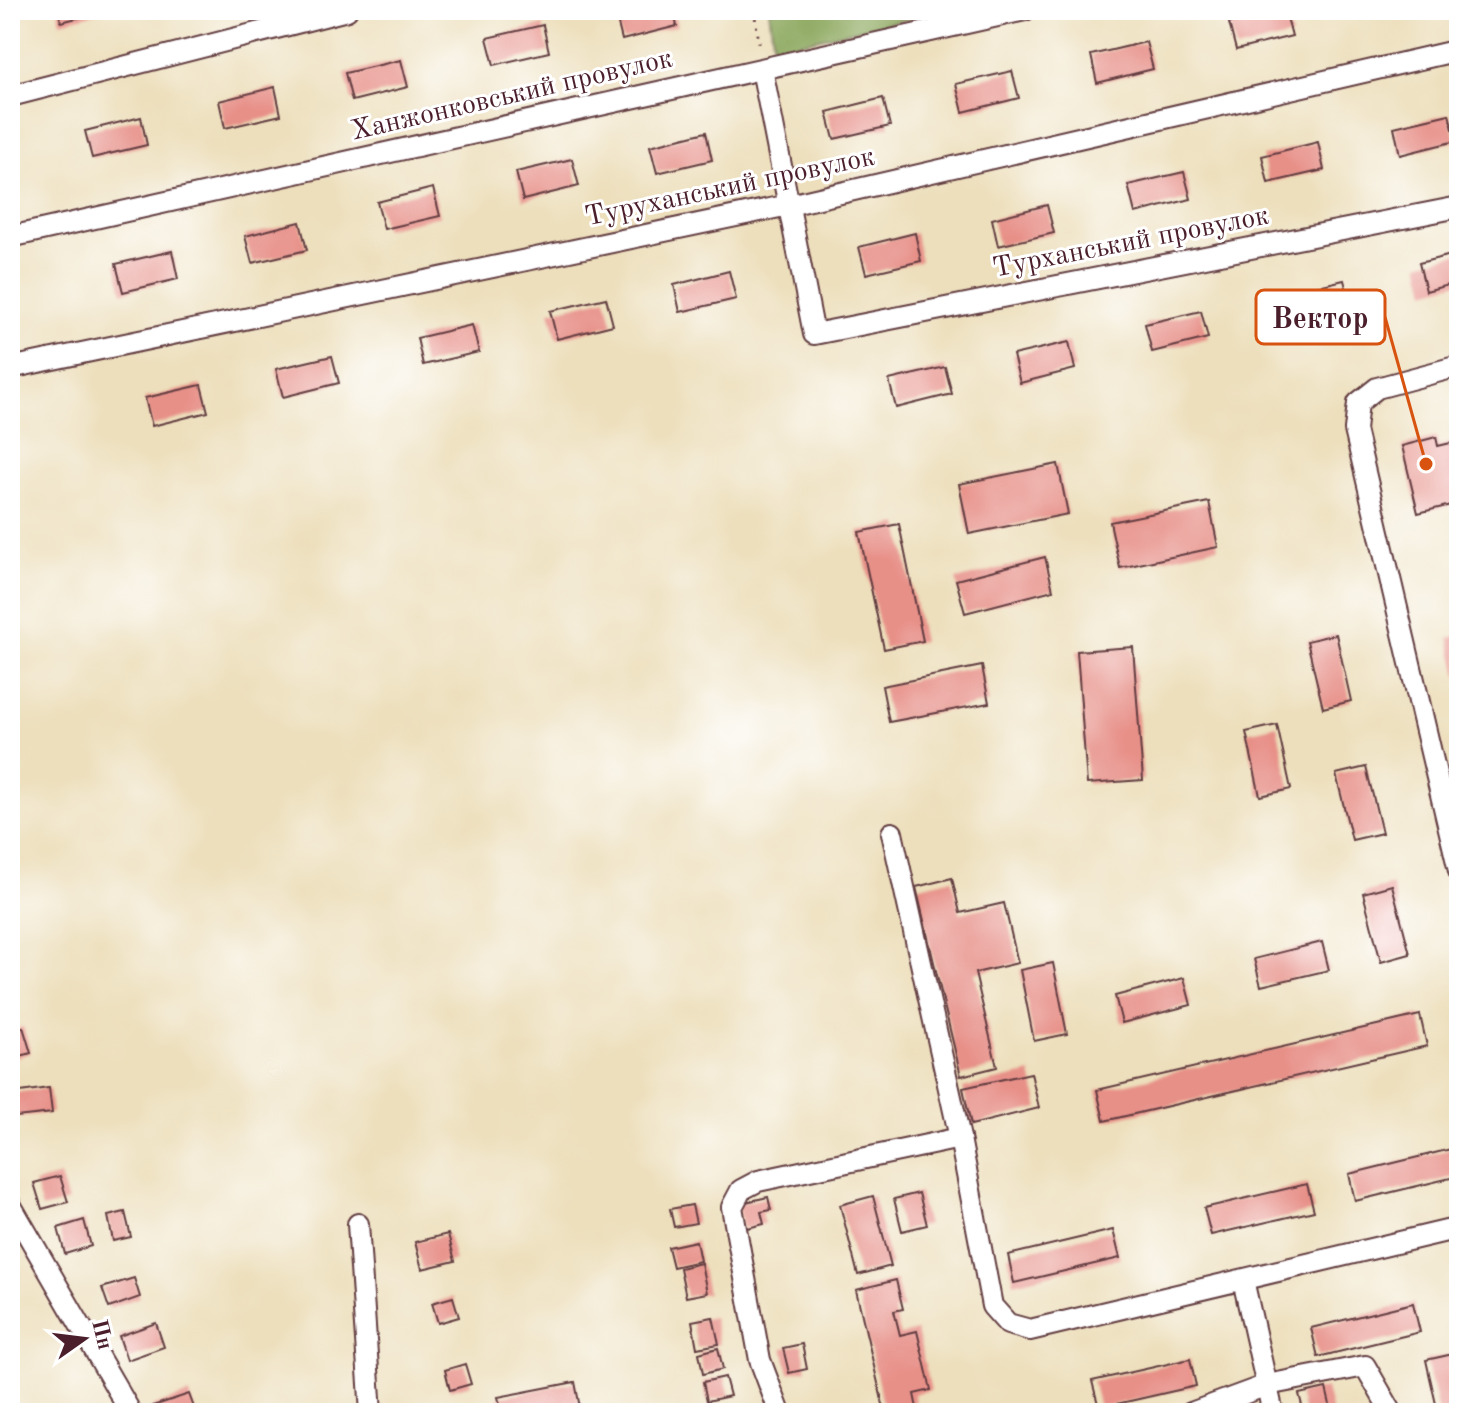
<svg xmlns="http://www.w3.org/2000/svg" width="1469" height="1423" viewBox="0 0 1469 1423" font-family="'Old Standard TT',serif">
<style>
.forest{fill:#89a65a;stroke:#6a6242;stroke-width:2}
.building{fill:#e79088}
.lines{fill:none;stroke-linecap:round;stroke-linejoin:round}
.minor-casing{stroke:#623c41;stroke-width:24}
.path{stroke:#623c41;stroke-width:3;stroke-dasharray:2 6;stroke-linecap:butt}
.minor{stroke:#fff;stroke-width:20}
.labels{text-anchor:middle;dominant-baseline:central;stroke-width:6;stroke-linejoin:round;paint-order:stroke}
.street-label{font-size:28px;fill:#4a1f2b;stroke:#fff}
.leader{fill:none;stroke:#d8530f;stroke-width:3}
.callout-dot{fill:#d8530f;stroke:#fff;stroke-width:3}
.callout{fill:#fff;stroke:#d8530f;stroke-width:3}
.callout-label{font-size:30px;text-anchor:middle;font-weight:bold;fill:#4a1f2b}
</style>
<rect width="100%" height="100%" fill="#fff"/>
<filter id="ink" filterUnits="userSpaceOnUse"><feTurbulence type="fractalNoise" baseFrequency=".0125" numOctaves="2"/><feDisplacementMap in="SourceGraphic" scale="16" xChannelSelector="R" yChannelSelector="G"/><feConvolveMatrix kernelMatrix="1 2 1 2 8 2 1 2 1" color-interpolation-filters="sRGB"/></filter>
<filter id="wash" filterUnits="userSpaceOnUse"><feTurbulence type="fractalNoise" baseFrequency=".006" numOctaves="4" result="noise"/><feDisplacementMap in="SourceGraphic" scale="32" xChannelSelector="R" yChannelSelector="G"/><feGaussianBlur stdDeviation="1.8" result="paint"/><feColorMatrix in="noise" values="0 0 0 0 0 0 0 0 0 0 0 0 0 0 0 0 0 1.4 0 .05"/><feComposite in="paint" operator="in"/></filter>
<g filter="url(#wash)">
<rect width="100%" height="100%" fill="#eddfbc"/>
<polygon class="forest" points="769,10 951,10 774,48"/>
<g id="blocks">
<g class="building">
<polygon points="58,10 105,10 105,11 61,22"/>
<polygon points="623,10 673,10 677,26 622,40 615,12"/>
<polygon points="1281,10 1285,10 1292,36 1236,50 1229,23"/>
<polygon points="1356,10 1392,10 1392,11 1358,19"/>
<polygon points="543,25 549,52 494,65 487,38"/>
<polygon points="1146,42 1153,69 1097,83 1091,55"/>
<polygon points="401,60 408,87 352,101 345,73"/>
<polygon points="1012,71 1019,98 963,112 956,84"/>
<polygon points="275,87 281,115 225,128 219,101"/>
<polygon points="883,98 890,126 834,139 827,112"/>
<polygon points="1449,114 1456,141 1400,155 1394,127"/>
<polygon points="141,117 147,145 92,158 85,131"/>
<polygon points="706,132 712,160 657,173 650,146"/>
<polygon points="1318,142 1324,170 1268,183 1262,156"/>
<polygon points="572,159 579,186 523,200 516,172"/>
<polygon points="1184,172 1191,199 1135,213 1128,185"/>
<polygon points="433,188 440,216 384,229 377,202"/>
<polygon points="1047,205 1054,233 998,246 992,219"/>
<polygon points="300,222 307,250 252,263 245,236"/>
<polygon points="915,233 921,261 866,274 859,247"/>
<polygon points="172,251 178,279 123,292 116,264"/>
<polygon points="1459,253 1459,282 1426,291 1419,263"/>
<polygon points="729,271 736,299 680,312 674,285"/>
<polygon points="1344,280 1351,307 1295,320 1288,293"/>
<polygon points="606,298 613,325 557,339 550,311"/>
<polygon points="1201,311 1208,338 1152,352 1145,324"/>
<polygon points="472,325 479,352 423,365 417,338"/>
<polygon points="1069,342 1075,369 1020,383 1013,355"/>
<polygon points="332,356 339,383 283,397 276,369"/>
<polygon points="945,367 952,394 896,408 889,380"/>
<polygon points="201,385 208,412 152,426 145,398"/>
<polygon points="1436,437 1438,446 1459,441 1459,503 1418,513 1402,446"/>
<polygon points="1058,464 1068,514 969,534 959,484"/>
<polygon points="1209,502 1218,547 1120,568 1110,522"/>
<polygon points="899,524 923,641 884,649 859,532"/>
<polygon points="1045,557 1053,590 965,613 956,580"/>
<polygon points="1336,634 1351,701 1323,708 1307,641"/>
<polygon points="1459,635 1459,675 1458,676 1449,638"/>
<polygon points="1133,647 1143,780 1087,784 1077,651"/>
<polygon points="982,666 989,703 889,722 882,686"/>
<polygon points="1277,725 1291,789 1260,796 1246,732"/>
<polygon points="1366,767 1382,833 1352,840 1336,774"/>
<polygon points="952,878 960,913 1004,903 1018,963 975,973 997,1067 961,1076 916,887"/>
<polygon points="1392,885 1410,954 1381,962 1363,893"/>
<polygon points="1322,942 1329,970 1261,986 1254,959"/>
<polygon points="1053,963 1067,1034 1034,1041 1020,970"/>
<polygon points="1184,978 1191,1005 1122,1023 1115,996"/>
<polygon points="1420,1015 1427,1046 1104,1121 1097,1090"/>
<polygon points="23,1027 31,1053 10,1059 10,1031"/>
<polygon points="1031,1073 1039,1108 971,1125 963,1088"/>
<polygon points="49,1088 52,1113 16,1117 13,1093"/>
<polygon points="1455,1148 1459,1176 1355,1201 1349,1174"/>
<polygon points="60,1176 68,1202 42,1209 34,1183"/>
<polygon points="1307,1184 1314,1211 1211,1235 1204,1208"/>
<polygon points="919,1193 927,1225 902,1231 894,1199"/>
<polygon points="873,1196 891,1266 858,1275 840,1205"/>
<polygon points="768,1197 771,1210 761,1212 764,1224 743,1229 737,1204"/>
<polygon points="692,1205 696,1223 674,1227 670,1209"/>
<polygon points="125,1212 131,1237 113,1241 108,1216"/>
<polygon points="84,1220 91,1246 65,1254 58,1228"/>
<polygon points="1113,1230 1120,1258 1014,1283 1008,1255"/>
<polygon points="448,1234 455,1261 422,1269 415,1242"/>
<polygon points="696,1241 700,1261 673,1267 668,1247"/>
<polygon points="701,1263 707,1293 686,1297 680,1268"/>
<polygon points="134,1278 140,1297 109,1308 102,1288"/>
<polygon points="896,1280 903,1309 894,1311 900,1335 917,1331 931,1390 914,1394 918,1413 885,1413 856,1290"/>
<polygon points="453,1297 459,1317 438,1323 432,1303"/>
<polygon points="1413,1303 1420,1332 1318,1357 1311,1328"/>
<polygon points="713,1317 719,1344 697,1348 692,1321"/>
<polygon points="156,1323 164,1347 127,1360 119,1336"/>
<polygon points="802,1344 807,1369 789,1373 783,1348"/>
<polygon points="718,1348 723,1369 703,1374 699,1353"/>
<polygon points="1453,1354 1459,1381 1459,1413 1438,1413 1426,1360"/>
<polygon points="1190,1359 1196,1386 1099,1408 1092,1381"/>
<polygon points="465,1364 471,1384 450,1390 445,1370"/>
<polygon points="725,1377 730,1396 707,1401 703,1382"/>
<polygon points="575,1382 581,1413 502,1413 498,1397"/>
<polygon points="1326,1388 1332,1413 1304,1413 1299,1394"/>
<polygon points="189,1394 196,1413 155,1413 153,1406"/>
</g>
</g>
</g>
<g filter="url(#ink)">
<use href="#blocks" fill-opacity="0" stroke="#623c41" stroke-width="2"/>
<g class="lines">
<defs>
<g id="minor">
<polyline points="762,69 814,334 1459,207"/>
<polyline points="10,96 347,10"/>
<polyline points="10,237 1025,10"/>
<polyline points="1459,366 1377,388 1358,403 1355,430 1459,871"/>
<polyline points="10,368 789,205 1459,50"/>
<polyline points="892,833 960,1138 992,1306 1008,1324 1030,1330 1459,1228"/>
<polyline points="10,1204 131,1413"/>
<polyline points="358,1224 371,1413"/>
<polyline points="1243,1280 1273,1413"/>
<polyline points="780,1413 760,1360 732,1207 741,1190 758,1181 960,1138"/>
<polyline points="1191,1413 1267,1385 1365,1366 1392,1413"/>
</g>
</defs>
<use href="#minor" class="minor-casing"/>
<polyline class="path" points="754,10 760,49"/>
<use href="#minor" class="minor"/>
</g>
</g>
<g class="labels">
<g class="street-label">
<text transform="translate(512 96) rotate(-13)">Ханжонковський провулок</text>
<text transform="translate(730 188) rotate(-12)">Туруханський провулок</text>
<text transform="translate(1131 243) rotate(-11)">Турханський провулок</text>
</g>
</g>
<path class="leader" d="M1426 464L1385 317"/>
<circle class="callout-dot" cx="1426" cy="464" r="8"/>
<rect class="callout" x="1256" y="290" width="129" height="54" rx="8"/>
<g class="callout-label">
<text x="1320" y="328">Вектор</text>
</g>
<rect width="1469" height="1423" fill="none" stroke="#fff" stroke-width="40"/>
<g transform="translate(84 1339) rotate(76)" stroke="#ffffff" stroke-width="6" paint-order="stroke">
<path d="M0-6L14 30L0 20L-14 30Z" fill="#4a1f2b"/>
<text y="-12" font-size="22" font-weight="bold" text-anchor="middle" fill="#4a1f2b">Пн</text>
</g>
</svg>
